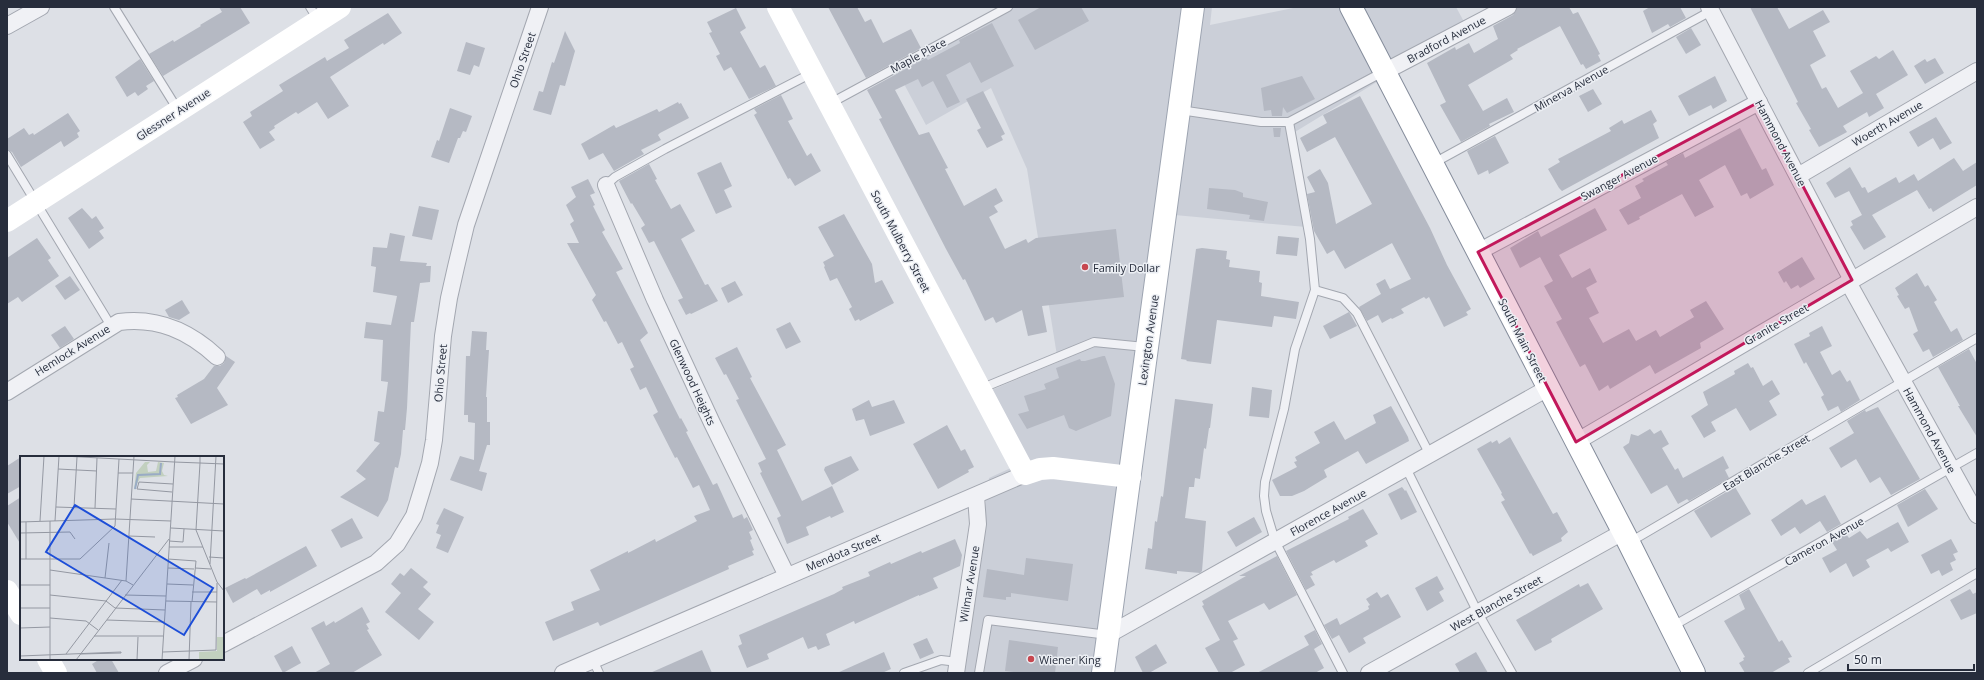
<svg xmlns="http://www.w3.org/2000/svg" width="1984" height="680" viewBox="0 0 1984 680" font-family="'Open Sans',sans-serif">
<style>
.built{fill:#cbcfd8}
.building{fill:#b5b9c3}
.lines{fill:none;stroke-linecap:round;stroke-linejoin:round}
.lane-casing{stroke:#a3a7b0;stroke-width:10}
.street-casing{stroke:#a3a7b0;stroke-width:18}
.primary-casing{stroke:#9da4b1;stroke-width:24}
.highway-casing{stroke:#858d9c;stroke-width:24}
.lane{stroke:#f0f1f5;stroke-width:8}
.street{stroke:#f0f1f5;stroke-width:16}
.secondary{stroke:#fff;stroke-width:22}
.primary{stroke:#fff;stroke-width:22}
.highway{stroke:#fff;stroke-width:22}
.marked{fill:#c2185b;fill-opacity:0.2;stroke:#c2185b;stroke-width:3;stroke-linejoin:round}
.poi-dot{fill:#c74750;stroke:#eceff4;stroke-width:1.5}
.labels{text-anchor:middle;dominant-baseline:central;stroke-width:3;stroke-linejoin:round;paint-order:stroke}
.street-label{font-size:11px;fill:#272d3c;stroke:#eceff4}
.poi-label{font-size:11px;fill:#272d3c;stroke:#eceff4;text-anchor:start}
.inset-river{fill:none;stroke:#99abc5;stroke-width:2}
.inset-road{fill:none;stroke:#9498a2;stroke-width:1}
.view{fill:#1d4ed8;fill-opacity:0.15;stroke:#1d4ed8;stroke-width:2}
.inset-edge{fill:none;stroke:#272d3c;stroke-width:2}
</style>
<rect width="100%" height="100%" fill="#dde0e6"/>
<polygon class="built" points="1008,7 1212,7 1210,25 1298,7 1456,7 1469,31 1385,77 1290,135 1306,227 1164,214 1106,673 963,673 989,478 1026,461 987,392 1058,362 1027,169 991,88 926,125 896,69"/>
<g class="building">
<polygon points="219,7 240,7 250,23 163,76 149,54 173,40 174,42 201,26 200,25 222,12"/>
<polygon points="828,7 857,7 865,22 871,19 883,43 911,29 921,48 866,78"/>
<polygon points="1041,7 1081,7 1089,21 1035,50 1018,20"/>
<polygon points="1517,7 1569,7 1573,14 1578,12 1600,54 1598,55 1601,61 1586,69 1583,64 1581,65 1560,26 1517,49 1518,50 1510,55 1513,59 1468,85 1483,111 1507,98 1514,112 1489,124 1490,126 1461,142 1440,105 1446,102 1427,63 1455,47 1456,50 1469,43 1474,53 1498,39 1493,26 1513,15"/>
<polygon points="1650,7 1680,7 1686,18 1670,27 1668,24 1652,33 1643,11"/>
<polygon points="1750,7 1777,7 1789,29 1823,10 1830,22 1813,31 1826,56 1810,65 1822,89 1826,87 1838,108 1863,93 1850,71 1876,56 1879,59 1893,50 1908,75 1876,94 1884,108 1869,117 1867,112 1843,126 1847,132 1819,147 1809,130 1811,129 1796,103 1798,102"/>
<polygon points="736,8 746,28 740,32 760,68 765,65 776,86 749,99 731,67 724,71 716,56 720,54 709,33 712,32 707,22"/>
<polygon points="388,13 402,33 384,45 383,43 330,77 349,106 328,119 317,102 298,114 296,112 274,126 275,128 269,132 275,140 260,149 243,122 252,116 250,112 283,91 279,85 325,57 327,61 349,48 344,40"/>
<polygon points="992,23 1014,66 981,83 970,62 946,75 960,102 947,108 933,81 922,87 918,79 895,90 919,135 929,132 948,168 945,169 964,206 996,188 1003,201 994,206 998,212 989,217 1005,249 1026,239 1028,243 1036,238 1116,229 1124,297 1042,306 1047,332 1028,336 1022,310 996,323 993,317 985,321 965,279 963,280 946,249 879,119 882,118 867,90 926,58 928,60 960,43 959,40"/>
<polygon points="1691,28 1701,45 1686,54 1676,37"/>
<polygon points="565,31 575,51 565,86 560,85 551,115 533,110 539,91 543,92 552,62 554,63"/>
<polygon points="466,42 485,48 479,67 474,65 470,75 457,71"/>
<polygon points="1935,58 1944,73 1925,84 1914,66 1925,59 1927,62"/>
<polygon points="140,59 154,81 146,86 148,89 138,96 135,92 127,97 115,77"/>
<polygon points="1302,76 1315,99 1287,113 1283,107 1282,116 1272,116 1271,110 1264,111 1261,88"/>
<polygon points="1715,76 1727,101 1713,109 1711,105 1689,116 1678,96"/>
<polygon points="1593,89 1602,104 1588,112 1579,96"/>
<polygon points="983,91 1005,134 1001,136 1003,140 987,148 977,130 981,128 966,99"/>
<polygon points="781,95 793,119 788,121 807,156 811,153 821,171 795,186 790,178 788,179 754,115 757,113 754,109"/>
<polygon points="1360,96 1430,228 1447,265 1471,309 1466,312 1468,315 1444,327 1429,297 1426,299 1424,297 1401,309 1404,313 1392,319 1391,318 1382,323 1378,315 1367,321 1359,307 1381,294 1376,284 1385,279 1390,289 1411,279 1392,243 1345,269 1334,250 1327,254 1314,231 1307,194 1315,192 1307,177 1320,169 1328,183 1336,224 1372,204 1335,137 1307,152 1300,138 1327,123 1323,115"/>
<polygon points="678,102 679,104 681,103 689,118 660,133 658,135 661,140 641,150 644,154 614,171 603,153 589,160 581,144 614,125 616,128 657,109 659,112"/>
<polygon points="450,108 472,116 466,132 463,131 460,138 458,138 449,163 431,157 437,140 439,141"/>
<polygon points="1651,110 1657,121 1653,124 1659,138 1562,191 1559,188 1548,169 1560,162 1558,159 1611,131 1609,128 1622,120 1624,124"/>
<polygon points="68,113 80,131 77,133 79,137 64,147 61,141 21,167 12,152 7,150 7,139 24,128 29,135 33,133 34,135"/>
<polygon points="1936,117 1952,143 1940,150 1933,138 1918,147 1909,132"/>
<polygon points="1273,128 1281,128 1280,137 1274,137"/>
<polygon points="1740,128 1762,170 1766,168 1774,185 1750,199 1747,193 1741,196 1725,165 1699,180 1714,207 1695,217 1682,194 1639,217 1640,219 1628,225 1619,210 1641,198 1635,186 1644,181 1642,179 1668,165 1666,162 1683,153 1685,158"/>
<polygon points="1495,136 1509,163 1489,174 1488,170 1478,175 1467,151"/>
<polygon points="1954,158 1963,171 1977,162 1977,185 1933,212 1931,208 1929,209 1917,190 1872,215 1886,237 1864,250 1850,227 1853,225 1851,221 1862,215 1849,191 1835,198 1826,183 1850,167 1862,188 1865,187 1868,193 1896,177 1899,183 1914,174 1918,181"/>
<polygon points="721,162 732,186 724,190 732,207 716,214 697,173"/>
<polygon points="649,164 657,179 655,180 671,209 680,204 695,231 681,239 705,285 708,284 718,301 691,314 690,313 686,315 678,300 683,298 654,241 649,243 641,228 645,225 632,203 631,204 619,181"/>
<polygon points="588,179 595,193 590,195 595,205 593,206 605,230 602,232 623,269 616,272 648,333 640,340 680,419 681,418 688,431 686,432 713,485 717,483 733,518 742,514 744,519 747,517 753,530 749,532 752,539 750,540 754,550 752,551 754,555 728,566 729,569 600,626 598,622 553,641 545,622 574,610 571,602 600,590 590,570 628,551 628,553 655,539 656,542 697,521 694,516 710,510 699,485 693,488 677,457 675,458 653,415 658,412 646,387 640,390 630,369 634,367 622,342 618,344 606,321 604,322 592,300 596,295 567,243 579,243 570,224 574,221 566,205 576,197 571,187"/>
<polygon points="1209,188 1235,190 1243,193 1243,197 1268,202 1264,221 1249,219 1250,215 1207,209"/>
<polygon points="419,206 439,210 432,240 412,236"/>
<polygon points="82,208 92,219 96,216 104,228 99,231 104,238 89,249 68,218"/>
<polygon points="1595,208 1607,230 1559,255 1572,278 1590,268 1597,282 1586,288 1599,313 1589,318 1603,343 1629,329 1636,341 1656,330 1660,337 1694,317 1690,310 1706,301 1724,329 1700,343 1701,348 1655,374 1650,365 1610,389 1608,385 1599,391 1585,364 1580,367 1556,322 1562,319 1544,286 1553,281 1540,257 1520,268 1510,248 1538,231 1541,237"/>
<polygon points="844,214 872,264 875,283 882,280 894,303 860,321 859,319 855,321 849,309 852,307 837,278 830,281 824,267 825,266 823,262 834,256 818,227"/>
<polygon points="390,233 405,236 400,261 427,263 426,266 431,266 430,282 420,283 414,322 411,322 407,408 405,430 403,430 401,454 398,468 395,467 388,500 378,517 340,497 366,479 356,471 380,443 374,441 378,411 384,412 388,382 381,381 383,340 364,338 366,322 391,325 397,296 373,292 376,267 371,266 373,247 387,248"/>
<polygon points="1278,236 1299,238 1297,256 1276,254"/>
<polygon points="37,238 51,258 48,260 59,276 22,302 18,297 7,304 7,258"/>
<polygon points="1202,248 1227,251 1226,259 1230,260 1229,267 1260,271 1259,282 1262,283 1261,296 1299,302 1296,319 1274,316 1272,327 1217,320 1211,364 1186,361 1187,360 1181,359 1196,249"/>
<polygon points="1802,257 1815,279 1800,288 1798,285 1791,289 1786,281 1784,283 1778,272"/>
<polygon points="1917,273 1925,287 1928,285 1937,300 1934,302 1951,332 1957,328 1963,340 1933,357 1929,349 1923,352 1913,334 1918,331 1909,307 1905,309 1897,296 1899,295 1895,288"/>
<polygon points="70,276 80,290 65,300 55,286"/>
<polygon points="735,281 743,295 728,303 721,288"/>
<polygon points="182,300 190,313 179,320 169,317 165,310"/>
<polygon points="1349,312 1357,326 1330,339 1323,326"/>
<polygon points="790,322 801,342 786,349 776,329"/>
<polygon points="65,326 74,339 60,348 51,335"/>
<polygon points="1822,326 1832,346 1820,352 1832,375 1840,370 1847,382 1850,380 1860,400 1841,412 1838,406 1828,411 1821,397 1824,395 1806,362 1804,364 1794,344 1810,336 1809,333"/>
<polygon points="472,331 487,332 486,350 489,350 486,397 487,397 487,422 490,422 490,445 487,445 479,471 487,473 482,491 450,480 460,456 474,460 475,423 468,422 468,415 464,415 466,356 470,356"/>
<polygon points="737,347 752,377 750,378 786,445 777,450 802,501 832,486 844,512 831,518 830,516 806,527 809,535 787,544 777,518 781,516 760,473 762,472 758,463 766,459 736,400 739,399 726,374 724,375 715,358"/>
<polygon points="1969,349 1977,364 1977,437 1958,406 1960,406 1938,367"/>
<polygon points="226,356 235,362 217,388 228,405 191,424 175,398 178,397 177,395 204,379 214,366 220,366 224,363"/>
<polygon points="1103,356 1105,356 1115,384 1111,416 1076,431 1069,428 1064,415 1027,429 1018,414 1029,411 1024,396 1046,389 1044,384 1059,378 1056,368 1080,359 1081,361 1085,361"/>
<polygon points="1748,363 1751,368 1753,367 1763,386 1772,380 1780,394 1769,401 1777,415 1750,431 1736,408 1711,422 1716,431 1704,438 1691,416 1708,405 1703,392 1735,374 1734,371"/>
<polygon points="1252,387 1272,390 1269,418 1249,416"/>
<polygon points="1175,399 1213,404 1210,428 1209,428 1206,449 1204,448 1200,479 1195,478 1194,487 1189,487 1185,518 1206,521 1202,571 1200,573 1177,571 1177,574 1145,569 1148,548 1152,549 1155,521 1157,522 1161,496 1163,497"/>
<polygon points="869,400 872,407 894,400 905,423 870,436 864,419 856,421 852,409"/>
<polygon points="1391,406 1408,437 1409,441 1366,464 1358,451 1324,470 1327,477 1304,491 1292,496 1280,496 1272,480 1297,467 1294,462 1297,461 1295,457 1320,443 1314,432 1334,421 1345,440 1376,423 1373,415"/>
<polygon points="1878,407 1920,479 1891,495 1880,477 1870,483 1856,459 1841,468 1829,448 1854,433 1847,421 1865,410 1866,412"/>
<polygon points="947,425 961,451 965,449 974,467 968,470 969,472 938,489 913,444"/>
<polygon points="1650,429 1654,434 1661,430 1669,444 1662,448 1675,470 1678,468 1683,478 1723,456 1729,468 1725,470 1729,478 1689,501 1687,499 1678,504 1667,485 1651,494 1623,447 1629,443 1631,434 1638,436"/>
<polygon points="1510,437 1553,514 1557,512 1568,532 1561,538 1562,541 1533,556 1531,553 1530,554 1501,502 1505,500 1501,494 1502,493 1477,449 1491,441 1492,443 1497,440 1499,444"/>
<polygon points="851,456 859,470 832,485 824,470 825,467"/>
<polygon points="21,457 21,486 7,494 7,466"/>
<polygon points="1402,487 1405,491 1406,490 1417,512 1401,520 1388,494"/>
<polygon points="1735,487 1751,514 1711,538 1694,511"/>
<polygon points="1925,489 1938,509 1908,527 1897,505"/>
<polygon points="1825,495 1841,524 1827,532 1820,521 1800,534 1795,527 1781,536 1771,520 1802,499 1806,505"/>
<polygon points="21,497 21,545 7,522 7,506"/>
<polygon points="444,508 464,517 448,553 436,548 441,535 436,533 439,525 436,524"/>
<polygon points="1363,509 1378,534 1365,541 1368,546 1336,563 1334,560 1311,572 1313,575 1310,576 1315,585 1306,590 1286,551 1349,519 1348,517"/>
<polygon points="1254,517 1262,532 1236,547 1227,532"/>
<polygon points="352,518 363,538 341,548 331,530"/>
<polygon points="1898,522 1909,542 1891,552 1888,548 1866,560 1870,567 1853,577 1846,563 1830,573 1822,558 1837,550 1832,542 1846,534 1849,538 1860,531 1867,539"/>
<polygon points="955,539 962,555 960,566 933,578 938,588 919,596 919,595 855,624 854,621 826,634 830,645 818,650 816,646 808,649 803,637 767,654 769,659 747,668 738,646 742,644 739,635 834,594 843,589 842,587 870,576 868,572 890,562 891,564 921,551 922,553"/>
<polygon points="1951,539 1958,552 1953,554 1956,560 1950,563 1953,570 1942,576 1939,570 1931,574 1921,555"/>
<polygon points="306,546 317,566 270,592 270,590 261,595 257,589 233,603 225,588 245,578 246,579"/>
<polygon points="1277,556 1297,595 1269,610 1264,603 1228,621 1238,639 1233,641 1245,665 1230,673 1219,673 1205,648 1220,640 1202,606 1204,605 1202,601 1246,576 1239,576"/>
<polygon points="1026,558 1073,564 1068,601 1011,593 1011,597 1006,597 1006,600 983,597 987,569 1024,575"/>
<polygon points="411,568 428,582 423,587 431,594 418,609 434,622 419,640 385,612 401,593 391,584 400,573 404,576"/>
<polygon points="1437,576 1444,589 1439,592 1444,601 1427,611 1415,588"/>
<polygon points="1588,583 1603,609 1551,639 1552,642 1535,651 1516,620 1579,584 1580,587"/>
<polygon points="1749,589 1779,642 1782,640 1792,657 1788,658 1790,662 1771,673 1745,673 1739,663 1744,660 1743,658 1745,657 1724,621 1745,609 1739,595"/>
<polygon points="1970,589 1973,594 1977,592 1977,613 1961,620 1950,600"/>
<polygon points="1377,592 1381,598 1388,594 1401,617 1363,638 1366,643 1349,653 1339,635 1332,639 1324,625 1337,618 1340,625 1369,609 1368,606 1370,605 1366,599"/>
<polygon points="362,607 370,622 366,624 369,629 367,630 382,655 352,673 314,673 330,664 311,628 324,621 326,626 334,621 335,623"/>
<polygon points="1315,630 1322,644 1314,649 1324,668 1315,673 1257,673 1309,645 1304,636"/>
<polygon points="927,638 934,653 920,659 913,644"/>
<polygon points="1009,640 1058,647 1055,673 1023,673 1005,671"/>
<polygon points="1156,644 1167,663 1149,673 1143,673 1135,657"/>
<polygon points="292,646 301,663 283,673 274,656"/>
<polygon points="702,650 712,673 650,673"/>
<polygon points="884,652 891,669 882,673 837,673"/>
<polygon points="1476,652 1488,673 1460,673 1455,664"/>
<polygon points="100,659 111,659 119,673 97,673 92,664"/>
</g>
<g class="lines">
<defs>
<g id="lane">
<polyline points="114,7 178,110"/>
<polyline points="310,7 318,20"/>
<polyline points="829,104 1008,7"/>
<polyline points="1180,110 1261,122 1289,122 1383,72"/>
<polyline points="1289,122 1310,239 1315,290 1295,349 1284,409 1265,482 1264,496 1266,511 1275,541 1343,673"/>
<polyline points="7,155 111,326"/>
<polyline points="1432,164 1711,11"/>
<polyline points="606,185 615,177 665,149 812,73"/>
<polyline points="1315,290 1343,298 1357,313 1430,455"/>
<polyline points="980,389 1094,342 1145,347"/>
<polyline points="1406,468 1478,613 1512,673"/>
<polyline points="1630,542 1977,338"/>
<polyline points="1673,626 1977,453"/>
<polyline points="593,660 599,673"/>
<polyline points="904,673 941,660 958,662"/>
<polyline points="979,673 988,620 1108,635"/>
<polyline points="1808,673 1977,573"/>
</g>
<g id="street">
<polyline points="1709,7 1852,280"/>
<polyline points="7,26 41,7"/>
<polyline points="1384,72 1508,7"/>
<polyline points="1798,176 1977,71"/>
<polyline points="606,185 655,300 712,423 787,576"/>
<polyline points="1478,252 1759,102"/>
<polyline points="1848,282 1977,515"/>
<path d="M7 392 119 322C158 317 189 331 217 357"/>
<polyline points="1576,442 1977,207"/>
<polyline points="1108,635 1548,388"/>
<polyline points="223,644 376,563 397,544 414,516 422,490 430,463 434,440 443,336 449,298 456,267 466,225 540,7"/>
<polyline points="167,673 194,659"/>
<polyline points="563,673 1025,474"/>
<polyline points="956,673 978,524 976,496"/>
<polyline points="1369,673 1623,532"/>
</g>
<polyline id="primary" points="1103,673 1193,7"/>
<polyline id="highway" points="1351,7 1629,543 1694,673"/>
</defs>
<use href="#lane" class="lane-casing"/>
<use href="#street" class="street-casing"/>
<use href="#primary" class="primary-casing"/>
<use href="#highway" class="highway-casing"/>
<use href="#lane" class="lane"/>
<use href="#street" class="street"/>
<g class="secondary">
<polyline points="778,7 1025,474 1040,469 1053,468 1130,477"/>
<polyline points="7,221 340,7"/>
<polyline points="7,591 21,614"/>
<polyline points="48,659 56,673"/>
</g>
<use href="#primary" class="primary"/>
<use href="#highway" class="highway"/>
</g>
<path class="marked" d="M1759 102 1852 280 1576 442 1478 252Z"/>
<g class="poi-dot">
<circle cx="1085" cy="267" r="4"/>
<circle cx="1031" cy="659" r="4"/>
</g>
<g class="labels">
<g class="street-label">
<text transform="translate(1446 39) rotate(-28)">Bradford Avenue</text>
<text transform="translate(918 55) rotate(-28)">Maple Place</text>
<text transform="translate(522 60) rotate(-71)">Ohio Street</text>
<text transform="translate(1571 88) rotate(-29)">Minerva Avenue</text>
<text transform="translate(173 114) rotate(-33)">Glessner Avenue</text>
<text transform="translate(1887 123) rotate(-30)">Woerth Avenue</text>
<text transform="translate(1781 143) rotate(62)">Hammond Avenue</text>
<text transform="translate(1619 177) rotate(-28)">Swanger Avenue</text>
<text transform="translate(901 241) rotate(62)">South Mulberry Street</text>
<text transform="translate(1776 324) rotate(-30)">Granite Street</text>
<text transform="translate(1148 340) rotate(-82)">Lexington Avenue</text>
<text transform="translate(1523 340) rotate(63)">South Main Street</text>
<text transform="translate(72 350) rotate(-32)">Hemlock Avenue</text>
<text transform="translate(440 373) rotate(-85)">Ohio Street</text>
<text transform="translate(693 382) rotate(65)">Glenwood Heights</text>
<text transform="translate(1930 430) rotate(61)">Hammond Avenue</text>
<text transform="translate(1766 462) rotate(-31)">East Blanche Street</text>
<text transform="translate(1328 512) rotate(-29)">Florence Avenue</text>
<text transform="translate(1824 541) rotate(-29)">Cameron Avenue</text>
<text transform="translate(843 552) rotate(-23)">Mendota Street</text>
<text transform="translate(969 584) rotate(-81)">Wilmar Avenue</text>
<text transform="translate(1496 603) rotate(-29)">West Blanche Street</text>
</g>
<g class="poi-label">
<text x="1093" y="267">Family Dollar</text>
<text x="1039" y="659">Wiener King</text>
</g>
</g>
<g transform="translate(20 456)">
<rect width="204" height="204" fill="#dde0e6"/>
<path d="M125 6H130L127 9 128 16 136 15 138 6 144 7 142 15 144 19 148 20 120 22 114 34 116 17ZM197 181H204V204H179V196L197 195Z" fill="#c2d0bf"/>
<path class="inset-river" d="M115 33 118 19 140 18 141 7"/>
<path class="inset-road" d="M43 0 154 6M154 6 180 7V0M180 7 176 74 197 126 204 135M180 7 204 8M38 13 77 15M98 17H113M152 36 117 33 119 26 153 28M111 43 204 48M36 51 96 53M54 51 57 1M75 52 77 2M20 65 24 0M35 65 39 0M0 66 95 63 151 65M6 66V103M151 72 204 75M0 77 50 76 55 83M109 80 135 81M149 85 163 86 164 73M149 91H183M189 101 204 102M0 103H60L95 70 99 3M148 103 176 105 172 146M190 108 196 0M148 112 174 113M175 112 191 113M30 114 106 125 113 129M85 122 89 87M106 125 114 0M147 128 173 129M0 129H30M172 136H197M30 139 86 145 95 152 145 154M105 139 146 140M146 145 197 146M0 152H30M30 162 66 165 78 174M87 164 144 166M0 172 30 171M74 180H143M143 196 196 194 197 127M46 198 102 124M0 200 101 196V197L60 198M30 204V65M56 204 149 83M117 204 118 181M142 204 155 0M169 204 171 146"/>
<path class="view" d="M55 49 193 132 164 179 26 96Z"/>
<rect width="204" height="204" class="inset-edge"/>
</g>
<rect width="1984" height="680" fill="none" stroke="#272d3c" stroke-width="16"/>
<path d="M1848 664v6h126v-6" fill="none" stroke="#272d3c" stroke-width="2"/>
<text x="1854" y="664" font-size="12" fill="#272d3c" stroke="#eceff4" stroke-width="3" paint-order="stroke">50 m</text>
</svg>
